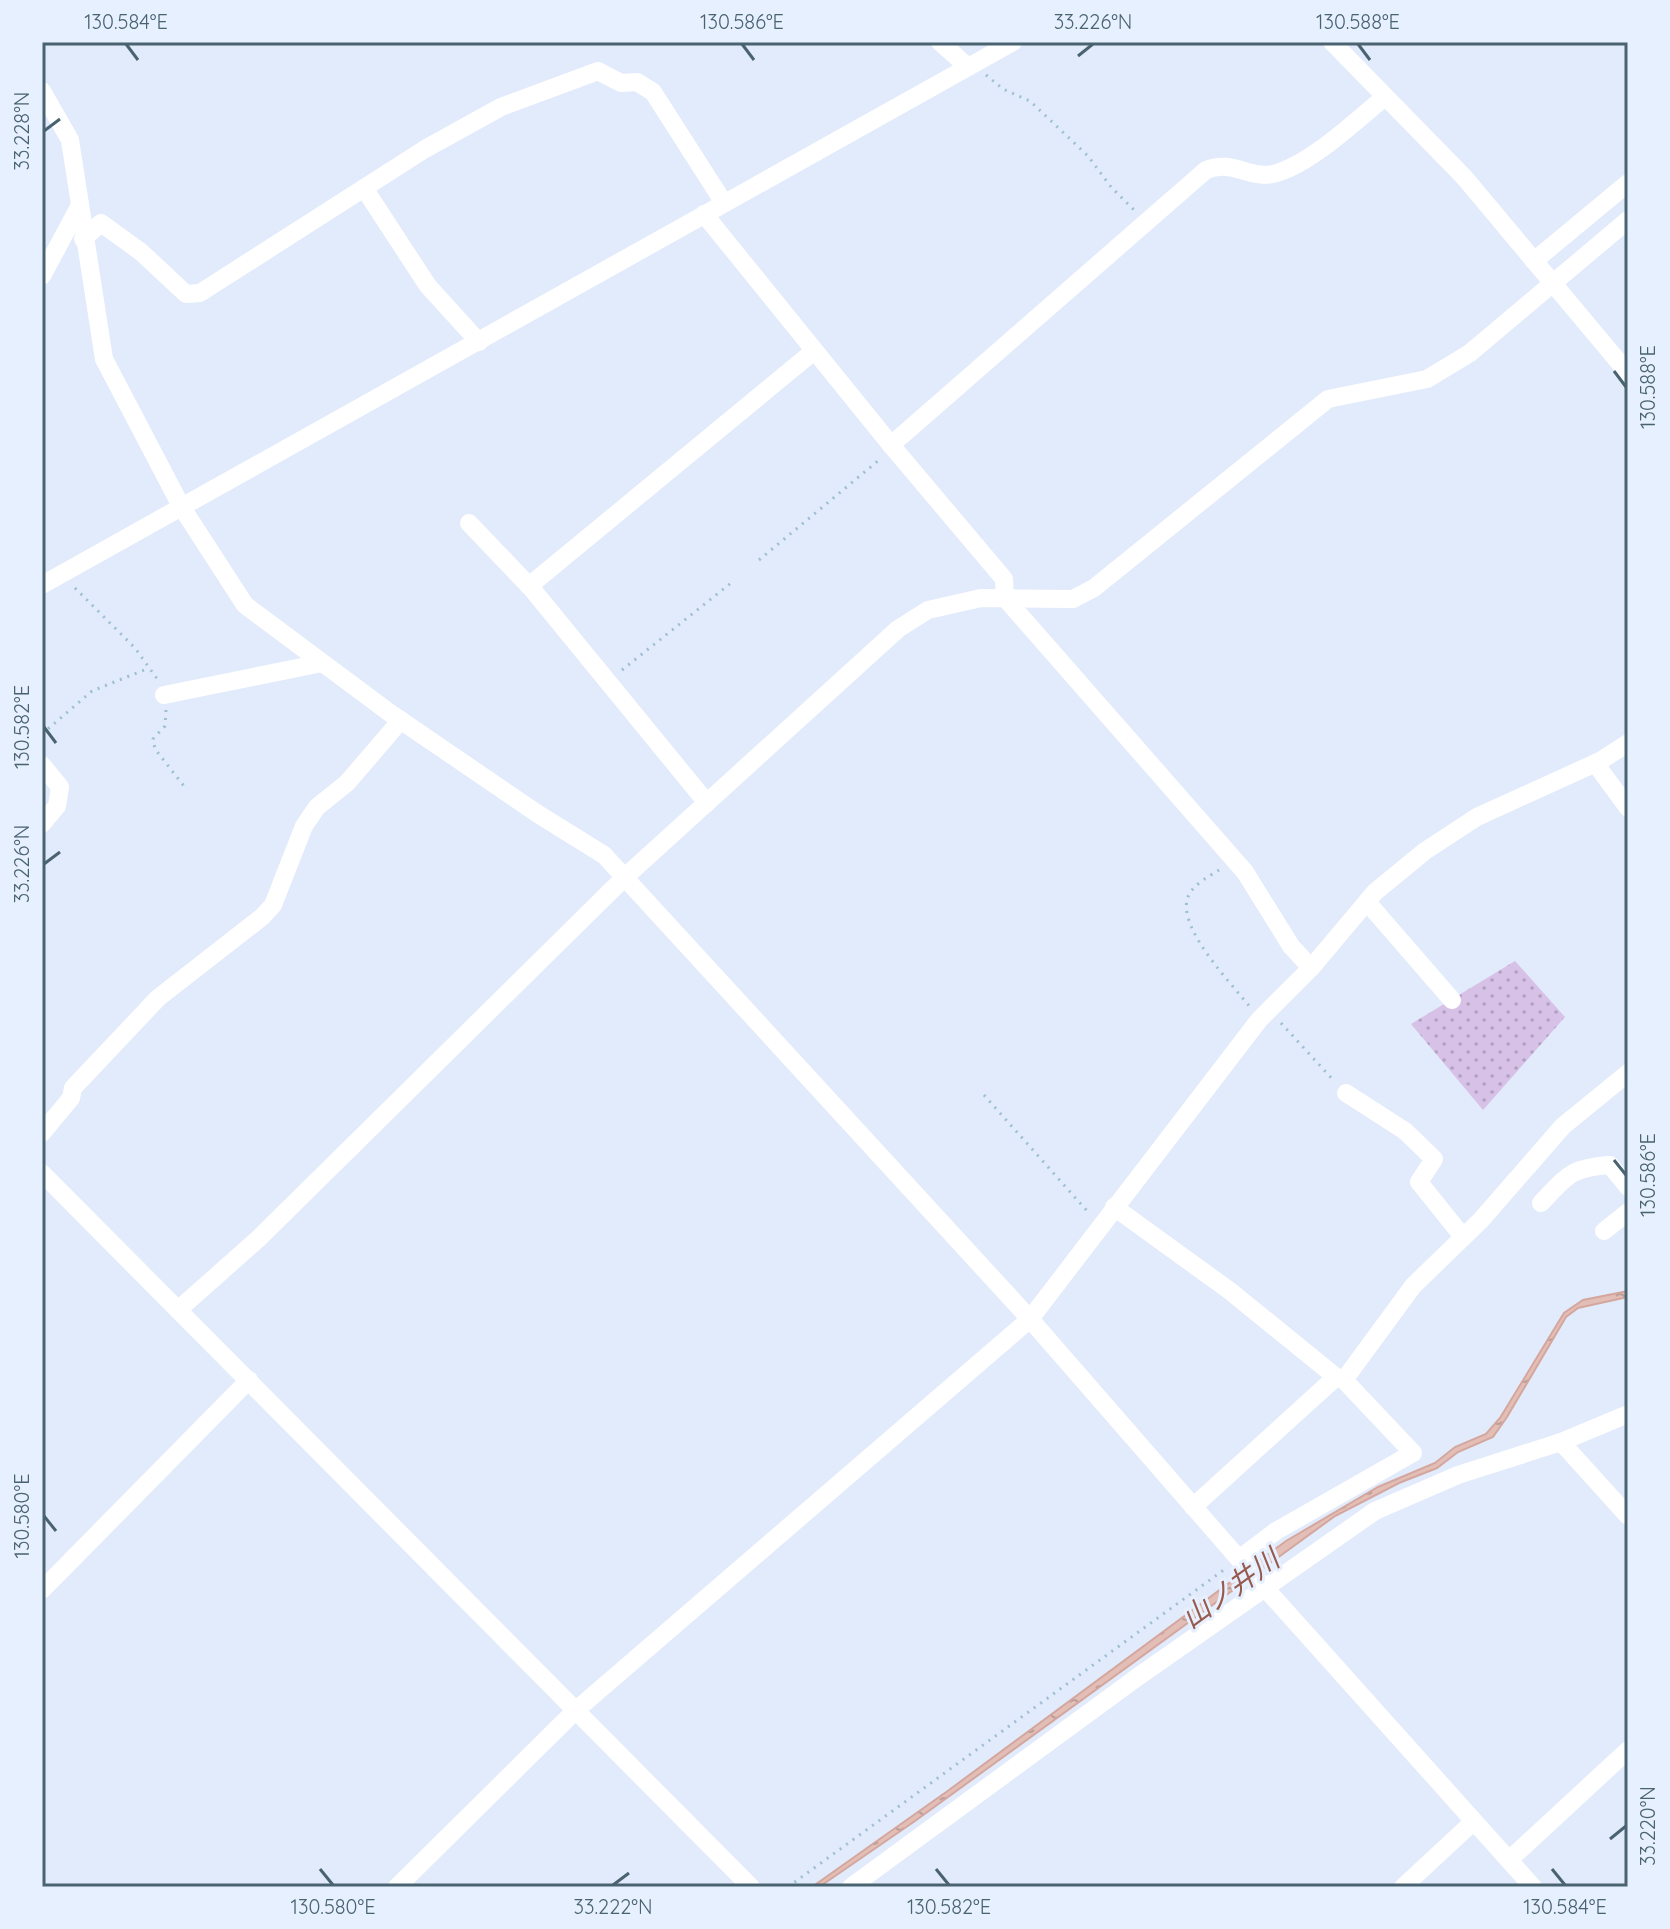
<svg xmlns="http://www.w3.org/2000/svg" width="1670" height="1929" viewBox="0 0 1670 1929" font-family="Quicksand,'Noto Sans JP',sans-serif">
<style>
.park{fill:url(#park-dots)}
.water{fill:url(#water-ripples);stroke:#d4a79e;stroke-width:2}
.lines{fill:none;stroke-linecap:round;stroke-linejoin:round}
.path{stroke:#9ebed3;stroke-width:3;stroke-dasharray:2 6;stroke-linecap:butt}
.minor{stroke:#fff;stroke-width:18}
.ticks{fill:none;stroke:#4a6371;stroke-width:3}
.labels{text-anchor:middle;dominant-baseline:central;stroke-width:6;stroke-linejoin:round;paint-order:stroke}
.water-label{font-size:28px;font-style:italic;fill:#975a4e;stroke:#e7f0fe}
.neatline{fill:none;stroke:#4a6371;stroke-width:3}
.ticks-label{font-size:20px;text-anchor:middle;fill:#4a6371}
</style>
<defs>
<pattern id="park-dots" width="8" height="8" patternUnits="userSpaceOnUse" patternTransform="scale(2)"><rect width="8" height="8" fill="#d8c1e7"/><path d="M2 2h.1M6 6h.1" fill="none" stroke="#b1a0c0" stroke-width="1.8" stroke-linecap="round"/></pattern>
<pattern id="water-ripples" width="26" height="14" patternUnits="userSpaceOnUse" patternTransform="scale(2)"><rect width="26" height="14" fill="#e3beb7"/><path d="M2 4q2-2 4 0t4 0M15 11q2-2 4 0t4 0" fill="none" stroke="#ba9e99"/></pattern>
</defs>
<rect width="100%" height="100%" fill="#e2ebfb"/>
<polygon class="park" points="1515,961 1565,1017 1483,1110 1411,1024"/>
<polygon class="water" points="1628,1291 1628,1297 1578,1308 1566,1317 1507,1417 1493,1437 1458,1452 1437,1468 1399,1483 1335,1516 915,1821 819,1887 812,1887 949,1790 1286,1541 1378,1487 1435,1463 1455,1447 1486,1434 1500,1418 1564,1313 1583,1300"/>
<g class="lines">
<g class="path">
<polyline points="986,75 1003,89 1030,101 1088,156 1111,187 1135,211"/>
<polyline points="759,560 879,460"/>
<polyline points="75,588 135,648 158,680"/>
<polyline points="622,670 731,583"/>
<polyline points="166,710 165,726 153,739 155,749 187,790"/>
<polyline points="42,734 92,691 149,668"/>
<path d="M1219 870C1208 877 1190 886 1187 900 1180 931 1231 983 1250 1007"/>
<polyline points="1281,1023 1335,1082"/>
<polyline points="984,1095 1088,1212"/>
<polyline points="788,1887 1225,1569"/>
</g>
<g class="minor">
<polyline points="940,42 968,67"/>
<polyline points="1332,42 1464,177 1628,373"/>
<polyline points="42,91 70,140 104,359 181,506 245,605 390,713 538,814 604,855 1030,1319 1239,1559 1533,1887"/>
<polyline points="364,188 428,286 479,342"/>
<polyline points="704,214 891,445 1004,579 1005,598 1245,872 1291,946 1311,968"/>
<polyline points="83,239 101,223 141,252 186,294 200,293 425,149 501,107 598,71 621,83 637,82 653,92 724,203"/>
<polyline points="1534,261 1628,183"/>
<polyline points="42,276 79,207"/>
<path d="M891 445 1206 170C1232 159 1248 179 1273 174 1310 165 1355 121 1385 97"/>
<polyline points="469,523 532,589 707,803"/>
<polyline points="42,585 1013,42"/>
<polyline points="529,586 814,351"/>
<polyline points="164,695 322,663"/>
<polyline points="1595,763 1628,808"/>
<polyline points="42,765 60,787 57,806 42,824"/>
<polyline points="1367,902 1452,1000"/>
<polyline points="1346,1093 1405,1131 1434,1159 1419,1182 1463,1237"/>
<polyline points="42,1133 71,1098 73,1088 158,998 262,917 273,905 304,826 317,807 347,783 401,720"/>
<polyline points="42,1173 751,1887"/>
<path d="M1541 1203C1568 1175 1570 1168 1610 1165L1628 1187"/>
<polyline points="1114,1207 1230,1291 1336,1377 1344,1380 1413,1453 1276,1531 1239,1559"/>
<polyline points="1604,1231 1628,1212"/>
<polyline points="178,1310 258,1239 625,877 898,629 928,610 981,598 1073,599 1094,588 1328,399 1427,379 1470,353 1628,220"/>
<polyline points="1344,1380 1413,1286 1481,1220 1563,1126 1628,1073"/>
<polyline points="1561,1442 1628,1516"/>
<polyline points="1193,1507 1336,1377"/>
<polyline points="42,1590 249,1380"/>
<polyline points="1509,1860 1628,1750"/>
<polyline points="397,1887 575,1711 1030,1319 1259,1020 1311,968 1375,892 1425,851 1477,817 1600,761 1628,743"/>
<polyline points="851,1887 1139,1676 1375,1511 1458,1475 1561,1442 1628,1414"/>
<polyline points="1403,1887 1473,1822"/>
</g>
</g>
<path class="ticks" d="M126 44 138 60M742 44 754 60M1358 44 1370 60M1078 56 1093 44M44 131 60 119M1614 371 1626 387M44 727 56 743M44 864 60 852M1614 1160 1626 1175M44 1516 56 1531M1610 1839 1626 1826M320 1869 333 1885M936 1869 949 1885M1552 1869 1565 1885M613 1885 629 1873"/>
<g class="labels">
<g class="water-label">
<text transform="translate(1230 1588) rotate(-36)">山ノ井川</text>
</g>
</g>
<rect width="1670" height="1929" fill="none" stroke="#e7f0fe" stroke-width="88"/>
<rect x="44" y="44" width="1582" height="1841" class="neatline"/>
<g class="ticks-label">
<text x="126" y="29">130.584°E</text>
<text x="742" y="29">130.586°E</text>
<text x="1093" y="29">33.226°N</text>
<text x="1358" y="29">130.588°E</text>
<text transform="translate(22 131) rotate(-90)" y="7">33.228°N</text>
<text transform="translate(1648 387) rotate(-90)" y="7">130.588°E</text>
<text transform="translate(22 727) rotate(-90)" y="7">130.582°E</text>
<text transform="translate(22 864) rotate(-90)" y="7">33.226°N</text>
<text transform="translate(1648 1175) rotate(-90)" y="7">130.586°E</text>
<text transform="translate(22 1516) rotate(-90)" y="7">130.580°E</text>
<text transform="translate(1648 1826) rotate(-90)" y="7">33.220°N</text>
<text x="333" y="1914">130.580°E</text>
<text x="613" y="1914">33.222°N</text>
<text x="949" y="1914">130.582°E</text>
<text x="1565" y="1914">130.584°E</text>
</g>
</svg>
